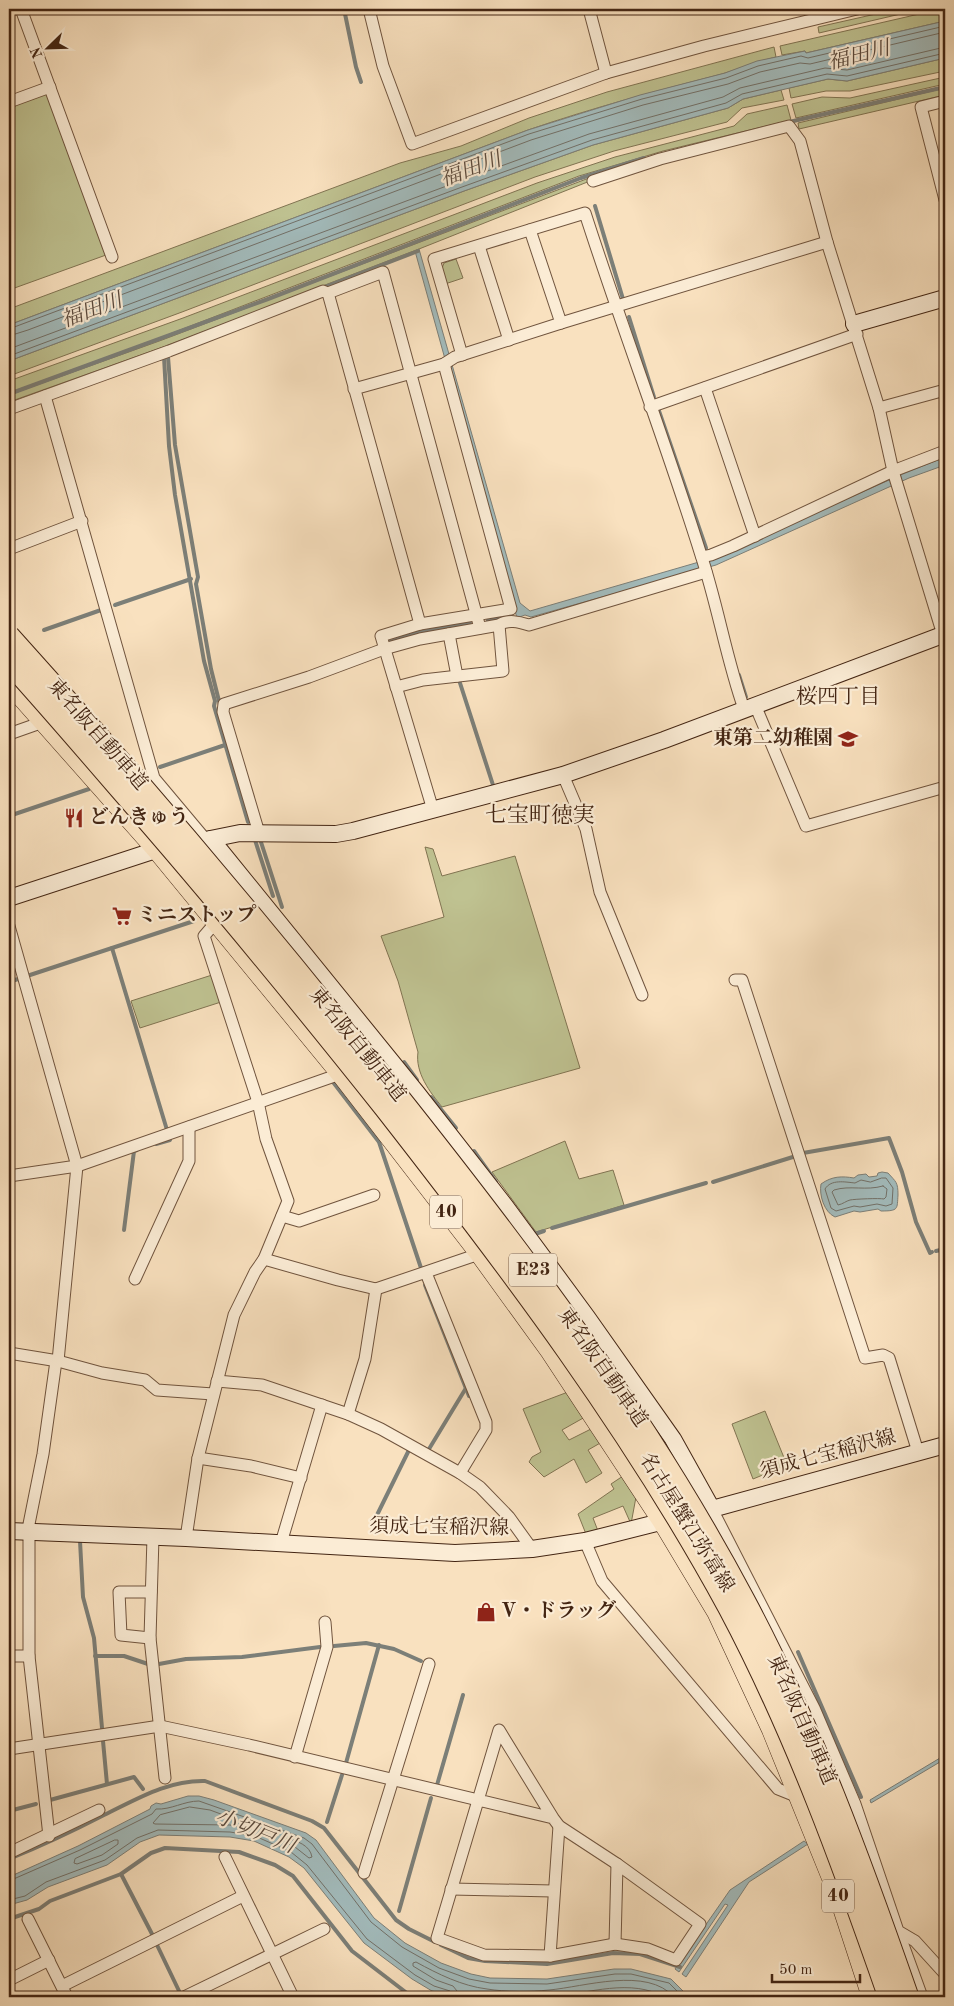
<svg xmlns="http://www.w3.org/2000/svg" width="954" height="2006" viewBox="0 0 954 2006" font-family="'Old Standard TT','Noto Serif JP',serif">
<style>
.green{fill:#bfc291;stroke:#817452}
.water{fill:#a2bbbc;stroke:#7c7f78}
.lines{fill:none;stroke-linecap:round;stroke-linejoin:round}
.shore{stroke:#727068;stroke-width:1}
.stream{stroke:#7c7f78;stroke-width:4}
.street-casing{stroke:#70543e;stroke-width:13}
.secondary-casing{stroke:#432513;stroke-width:18}
.primary-casing{stroke:#432513;stroke-width:19}
.street{stroke:#fbecd5;stroke-width:11}
.secondary{stroke:#fbecd5;stroke-width:16}
.primary{stroke:#f9e1bf;stroke-width:18}
.highway-bridge-casing{stroke:#432513;stroke-width:23;stroke-linecap:butt}
.highway-bridge{stroke:#f9e1bf;stroke-width:21}
.labels{text-anchor:middle;dominant-baseline:central;stroke-width:4.5;stroke-linejoin:round;paint-order:stroke}
.shield{fill:#fbecd5;stroke:#7a614d;stroke-width:1}
.shield-label{font-size:19px;font-weight:bold;fill:#432513}
.street-label{font-size:20px;fill:#432513;stroke:#fbecd5}
.poi-label{font-size:20px;font-weight:bold;fill:#432513;stroke:#fbecd5;text-anchor:start}
.water-label{font-size:21px;font-style:italic;fill:#5b4a3d;stroke:#fbecd5}
.neighbourhood-label{font-size:21px;fill:#432513;stroke:#fbecd5}
.quarter-label{font-size:22px;fill:#432513;stroke:#fbecd5}
</style>
<rect width="100%" height="100%" fill="#f9e1bf"/>
<filter id="stains"><feTurbulence type="fractalNoise" baseFrequency=".004" numOctaves="4"/><feColorMatrix values="0 0 0 0 .2 0 0 0 0 .09 0 0 0 0 .02 0 0 0 .5 -.17"/></filter>
<radialGradient id="worn" r=".72"><stop offset=".6" stop-color="#630" stop-opacity="0"/><stop offset="1" stop-color="#630" stop-opacity=".3"/></radialGradient>
<g class="green">
<polygon points="898,9 922,9 819,33 818,27"/>
<polygon points="941,9 945,9 945,21 806,53 805,51 782,55 780,46"/>
<path d="M774 47 776 57C757 61 740 69 722 74 656 91 592 108 528 130L9 325V309L400 163 461 146 529 118 607 92Z"/>
<polygon points="945,58 945,71 850,91 826,91 791,98 789,88 828,79 847,81"/>
<polygon points="945,77 945,84 796,118 792,104 822,97 850,98"/>
<polygon points="945,88 945,95 799,129 798,123"/>
<polygon points="781,90 784,100 742,108 727,122 614,151 535,177 182,312 9,376 9,361 464,191 593,145 728,108 743,99"/>
<polygon points="46,92 106,255 9,290 9,106"/>
<polygon points="787,105 791,120 663,151 579,176 162,337 9,393 9,381 183,318 537,183 615,157 734,126 747,114"/>
<polygon points="589,178 590,181 419,249 166,346 9,402 9,395 162,340"/>
<polygon points="456,259 463,278 445,284 441,271 444,263"/>
<path d="M425 847 433 849 442 876 515 856 580 1068 442 1107C430 1092 415 1073 418 1052L398 981 381 936 444 917Z"/>
<polygon points="212,975 221,1002 140,1028 131,1001"/>
<polygon points="565,1141 579,1179 613,1170 624,1205 536,1232 492,1172"/>
<polygon points="568,1392 585,1417 562,1430 569,1440 593,1428 602,1442 588,1450 602,1473 586,1483 574,1459 544,1477 529,1462 532,1457 541,1452 523,1409"/>
<polygon points="765,1411 787,1465 753,1479 732,1424"/>
<polygon points="623,1476 636,1497 631,1524 623,1506 593,1518 598,1531 586,1534 578,1514 614,1489 611,1484"/>
</g>
<g class="water">
<polygon points="945,21 945,58 847,81 828,79 743,99 728,108 593,145 464,191 9,361 9,325 528,130 640,95 725,73 757,61 805,51 806,53"/>
<polygon points="419,249 520,603 530,611 699,562 730,551 898,476 945,457 945,465 909,478 716,565 531,617 525,615 517,618 415,251"/>
<path d="M882 1172 888 1173C896 1182 898 1182 898 1195 897 1209 899 1211 881 1211L878 1209 860 1212 854 1211 835 1217C824 1212 819 1195 821 1184 832 1176 842 1176 854 1178L858 1175 866 1174 869 1177 877 1176 878 1173Z"/>
<polygon points="945,1755 945,1759 871,1803 870,1800"/>
<polygon points="188,1796 199,1796 214,1800 306,1833 316,1840 374,1918 405,1943 441,1963 471,1974 490,1978 547,1979 614,1969 631,1969 671,1979 689,1997 459,1997 432,1991 412,1979 364,1943 304,1868 289,1857 254,1841 230,1837 159,1835 140,1842 107,1865 48,1887 27,1900 9,1905 9,1877 78,1846 150,1809 151,1806 156,1803 161,1804"/>
<polygon points="804,1841 808,1844 749,1882 686,1977 682,1974 728,1905 725,1904 679,1972 675,1969 730,1890"/>
</g>
<g class="lines">
<g class="shore">
<polyline points="9,329 529,134 642,99 726,78 758,66 801,56 808,58 945,26"/>
<polyline points="9,336 28,330 531,140 643,105 728,84 760,72 800,63 810,64 945,32"/>
<polyline points="9,349 460,181 589,134 723,97 740,88 825,68 847,70 945,47"/>
<polyline points="9,356 462,187 592,140 726,103 742,94 827,74 847,76 945,53"/>
<path d="M882 1178H886L893 1188 892 1204 886 1206 877 1204 860 1207 854 1206 836 1211 831 1208 825 1189C831 1179 845 1182 855 1183L861 1180 870 1182Z"/>
<path d="M883 1186 887 1189 886 1197 884 1199C880 1198 855 1199 850 1200 846 1201 843 1204 838 1205L832 1192 834 1190C850 1185 866 1191 883 1186Z"/>
<polygon points="190,1807 210,1810 245,1823 246,1826 243,1828 230,1825 155,1824 153,1823 160,1815"/>
<path d="M286 1838C297 1841 310 1845 312 1857L309 1858 295 1847 284 1842 283 1839Z"/>
<polygon points="115,1840 118,1840 118,1844 102,1855 77,1864 74,1863 75,1859"/>
<path d="M9 1881 80 1850 152 1814 156 1809C171 1810 184 1801 199 1801L304 1838 312 1844 371 1922 402 1947 439 1968 469 1979 490 1983 547 1984 615 1974H631L669 1983 683 1997"/>
<polyline points="9,1900 25,1896 46,1882 105,1860 137,1838 158,1830 230,1832 255,1836 291,1852 307,1865 367,1939 415,1975 434,1986 450,1991 452,1997"/>
<path d="M458 1997 457 1991 453 1986 436 1980 413 1966V1963L416 1962C438 1974 462 1986 487 1989 505 1992 531 1992 549 1990 584 1987 647 1966 674 1997"/>
<path d="M553 1997C588 1993 632 1978 664 1997"/>
</g>
<g class="stream">
<polyline points="344,9 356,67 361,82"/>
<polyline points="789,122 945,87"/>
<polyline points="595,206 623,299"/>
<polyline points="322,288 418,251"/>
<polyline points="629,317 654,397"/>
<polyline points="168,357 175,445 198,577 196,584 211,669 220,705"/>
<polyline points="160,359 164,357 169,446 175,495 204,661 215,701 214,706 248,822"/>
<polyline points="9,394 268,299 581,178 644,158"/>
<polyline points="659,411 706,548"/>
<polyline points="115,605 191,579"/>
<polyline points="488,620 506,617"/>
<polyline points="44,630 101,610"/>
<polyline points="390,642 418,632 470,623"/>
<polyline points="739,675 746,697"/>
<polyline points="460,683 493,785"/>
<polyline points="160,767 225,745"/>
<polyline points="9,816 89,789"/>
<polyline points="260,839 282,907"/>
<polyline points="255,840 273,896"/>
<polyline points="112,948 167,1130"/>
<polyline points="27,976 194,921"/>
<polyline points="9,982 18,979"/>
<polyline points="404,1062 417,1080"/>
<polyline points="333,1082 379,1142 422,1271"/>
<polyline points="431,1097 456,1128"/>
<polyline points="156,1144 170,1140"/>
<polyline points="474,1151 496,1182"/>
<polyline points="803,1153 889,1138 902,1172 916,1222 930,1253 932,1252"/>
<polyline points="713,1182 796,1156"/>
<polyline points="552,1228 706,1183"/>
<polyline points="124,1230 134,1151 137,1150"/>
<polyline points="533,1231 535,1234 544,1231"/>
<polyline points="936,1251 945,1249"/>
<polyline points="425,1285 469,1396"/>
<polyline points="429,1449 466,1388"/>
<polyline points="377,1515 409,1450"/>
<polyline points="80,1541 83,1597 94,1638 102,1728"/>
<polyline points="334,1646 366,1643 394,1649 421,1661"/>
<polyline points="798,1652 861,1797"/>
<polyline points="95,1656 124,1656 148,1664"/>
<polyline points="159,1664 186,1659 242,1657 320,1647"/>
<polyline points="103,1741 107,1784"/>
<polyline points="346,1763 379,1645"/>
<polyline points="437,1785 463,1695"/>
<polyline points="50,1800 134,1777 143,1789"/>
<polyline points="9,1811 36,1804"/>
<polyline points="327,1822 342,1775"/>
<path d="M9 1859C41 1846 73 1831 104 1815 137 1799 168 1780 205 1781L312 1821 324 1828 396 1920 409 1929 435 1942"/>
<polyline points="121,1874 152,1934"/>
<polyline points="399,1911 431,1798"/>
<polyline points="9,1919 39,1909 50,1901 121,1874 151,1853 165,1848 239,1852 275,1865 293,1876 352,1951 412,1997"/>
<polyline points="157,1945 180,1993"/>
<polyline points="441,1945 468,1958 485,1961 547,1964 613,1953 640,1954 680,1967"/>
</g>
<defs>
<g id="street">
<polyline points="21,9 112,257"/>
<polyline points="369,9 383,66 412,144 606,73 704,46 857,9"/>
<polyline points="589,9 606,73"/>
<polyline points="945,101 921,107 945,200"/>
<polyline points="9,102 50,87"/>
<polyline points="593,181 660,159 789,126 800,141 827,242 879,408 893,471 943,635"/>
<polyline points="530,230 561,323"/>
<polyline points="479,246 509,340"/>
<path d="M462 355 434 259 585 213C622 328 665 440 701 555 718 606 726 658 744 709"/>
<polyline points="705,388 755,536"/>
<polyline points="354,389 444,364 455,357 561,323 827,242"/>
<polyline points="45,396 154,778 206,840"/>
<polyline points="650,407 857,334"/>
<polyline points="879,408 945,390"/>
<polyline points="9,409 169,351 323,291 328,293"/>
<polyline points="9,549 82,521"/>
<polyline points="702,557 711,555 733,546 893,471 945,451"/>
<polyline points="420,624 328,293 383,272 480,628"/>
<polyline points="449,634 457,676"/>
<polyline points="396,687 423,680 503,671 499,625"/>
<polyline points="755,705 806,826 945,787"/>
<polyline points="9,734 43,722"/>
<polyline points="563,775 586,829 600,892 642,995"/>
<polyline points="433,810 381,636 420,624 511,609 444,364"/>
<path d="M259 833 223 712 224 704 309 677 384 649 420 639 499 625C508 619 519 622 529 625L706 572"/>
<polyline points="9,926 77,1166 58,1361"/>
<polyline points="735,980 742,980 865,1358 883,1355 889,1358 918,1452"/>
<polyline points="9,1176 77,1166 340,1074"/>
<polyline points="282,1216 299,1221 374,1195"/>
<polyline points="264,1259 338,1280 376,1289"/>
<polyline points="426,1273 486,1422 486,1430 460,1473"/>
<polyline points="135,1279 189,1161 189,1127"/>
<polyline points="9,1353 58,1361 102,1373 145,1380 157,1390 213,1394"/>
<polyline points="217,1381 262,1385 348,1414 381,1429 460,1473 480,1487 509,1517 532,1549"/>
<polyline points="348,1414 365,1359 376,1289 479,1254"/>
<polyline points="198,1458 251,1466 301,1478"/>
<polyline points="712,1509 814,1708 855,1804 898,1931 915,1941 945,1974"/>
<polyline points="153,1537 150,1638 165,1778"/>
<polyline points="186,1538 198,1458 234,1315 255,1272 264,1259 288,1201 266,1139 258,1102 204,936 216,922"/>
<polyline points="585,1541 602,1581 778,1789 798,1797"/>
<polyline points="281,1543 322,1405"/>
<polyline points="150,1638 121,1635 119,1592 151,1592"/>
<polyline points="9,1656 29,1656"/>
<polyline points="9,1749 160,1726 249,1745 553,1818 559,1826 617,1864 700,1924 676,1960 648,1949 615,1944 550,1956 484,1955 437,1938 499,1730 553,1818"/>
<polyline points="295,1757 327,1647 325,1622"/>
<polyline points="49,1836 29,1656 29,1524 43,1454 56,1361"/>
<polyline points="9,1853 99,1810"/>
<polyline points="225,1857 293,1997"/>
<polyline points="364,1873 429,1664"/>
<polyline points="451,1889 553,1891"/>
<polyline points="28,1919 67,1997"/>
<polyline points="898,1931 922,1997"/>
<polyline points="615,1944 617,1864"/>
<polyline points="550,1956 559,1826"/>
<polyline points="9,1980 49,1960"/>
<polyline points="62,1986 243,1896"/>
<polyline points="184,1997 324,1929"/>
</g>
<g id="secondary">
<polyline points="854,324 945,298"/>
<polyline points="211,839 417,1093 506,1207 587,1317 673,1439 712,1509"/>
<polyline points="9,898 156,850 240,833 336,834 353,831 563,775 664,740 945,634"/>
<polyline points="9,1531 186,1538 455,1553 532,1549 585,1541 712,1509 945,1445"/>
</g>
<polyline id="primary" points="9,684 156,850 340,1074 479,1254 550,1352 662,1522 716,1612 771,1730 837,1893 871,1997"/>
</defs>
<use href="#street" class="street-casing"/>
<use href="#secondary" class="secondary-casing"/>
<use href="#primary" class="primary-casing"/>
<use href="#street" class="street"/>
<use href="#secondary" class="secondary"/>
<use href="#primary" class="primary"/>
<defs>
<g id="highway-bridge">
<path d="M9 636C142 783 270 935 393 1090 522 1252 647 1417 744 1600 812 1727 861 1862 908 1997"/>
<path d="M9 662C47 704 84 747 121 790 212 894 299 1000 385 1108 510 1268 632 1429 729 1608 795 1732 843 1865 889 1997"/>
</g>
</defs>
<use href="#highway-bridge" class="highway-bridge-casing"/>
<use href="#highway-bridge" class="highway-bridge"/>
</g>
<defs>
<symbol id="school-bare" viewBox="-9 -9 18 18"><path d="M0-5L7-2L0 1L-7-2ZM-4 1L0 2.5L4 1V4Q0 6-4 4Z" fill="#8f2418" stroke="#fbecd5" stroke-width="2.5" paint-order="stroke"/></symbol>
<symbol id="restaurant-bare" viewBox="-9 -9 18 18"><path d="M-5-6h1v4h1v-4h1v4h1v-4h1v5L-1.5 .5V6h-2V.5L-5-1ZM5-6V6H3V1.5H1.5Q1.5-4 5-6Z" fill="#8f2418" stroke="#fbecd5" stroke-width="2.5" paint-order="stroke"/></symbol>
<symbol id="supermarket-bare" viewBox="-9 -9 18 18"><path d="M-6-5.5h2.5l.6 2H6L4.5 2H-2.5L-4.4-4H-6ZM-1.5 3.2a1.3 1.3 0 1 0 .1 0ZM3 3.2a1.3 1.3 0 1 0 .1 0Z" fill="#8f2418" stroke="#fbecd5" stroke-width="2.5" paint-order="stroke"/></symbol>
<symbol id="shop-bare" viewBox="-9 -9 18 18"><path d="M-5-2.5h2.3a2.7 3.5 0 0 1 5.4 0H5L5.5 6h-11ZM-1.5-2.5h3a1.5 2.3 0 0 0-3 0Z" fill="#8f2418" stroke="#fbecd5" stroke-width="2.5" paint-order="stroke"/></symbol>
</defs>
<g fill-rule="evenodd">
<use href="#school-bare" x="834" y="725" width="28" height="28"/>
<use href="#restaurant-bare" x="60" y="804" width="28" height="28"/>
<use href="#supermarket-bare" x="108" y="902" width="28" height="28"/>
<use href="#shop-bare" x="472" y="1598" width="28" height="28"/>
</g>
<g class="labels">
<g class="shield">
<rect x="430" y="1195.5" width="32" height="33" rx="4"/>
<rect x="509" y="1253.5" width="48" height="33" rx="4"/>
<rect x="822" y="1879.5" width="32" height="33" rx="4"/>
</g>
<g class="shield-label">
<text x="446" y="1212">40</text>
<text x="533" y="1270">E23</text>
<text x="838" y="1896">40</text>
</g>
<g class="street-label">
<text transform="translate(97 735) rotate(49)">東名阪自動車道</text>
<text transform="translate(357 1045) rotate(51)">東名阪自動車道</text>
<text transform="translate(602 1368) rotate(55)">東名阪自動車道</text>
<text transform="translate(828 1455) rotate(-15)">須成七宝稲沢線</text>
<text transform="translate(686 1523) rotate(58)">名古屋蟹江弥富線</text>
<text transform="translate(439 1528) rotate(1)">須成七宝稲沢線</text>
<text transform="translate(801 1720) rotate(66)">東名阪自動車道</text>
</g>
<g class="poi-label">
<text x="833" y="739" text-anchor="end">東第二幼稚園</text>
<text x="89" y="818">どんきゅう</text>
<text x="137" y="916">ミニストップ</text>
<text x="501" y="1612">V・ドラッグ</text>
</g>
<g class="water-label">
<text transform="translate(859 56) rotate(-14)">福田川</text>
<text transform="translate(471 170) rotate(-20)">福田川</text>
<text transform="translate(92 311) rotate(-20)">福田川</text>
<text transform="translate(255 1832) rotate(22)">小切戸川</text>
</g>
<g class="neighbourhood-label">
<text x="838" y="697">桜四丁目</text>
</g>
<g class="quarter-label">
<text x="540" y="816">七宝町徳実</text>
</g>
</g>
<rect width="954" height="2006" fill="none" stroke="#f9e1bf" stroke-width="30"/>
<rect x="10" y="10" width="934" height="1986" fill="none" stroke="#432513" stroke-width="2.5"/>
<rect x="15" y="15" width="924" height="1976" fill="none" stroke="#432513"/>
<g transform="translate(48 48) rotate(247)" stroke="#fbecd5" stroke-width="4" paint-order="stroke">
<path d="M0-4L9 19L0 12L-9 19Z" fill="#432513"/>
<text y="-8" font-size="14" font-weight="bold" text-anchor="middle" fill="#432513">N</text>
</g>
<path d="M772 1974v8h88v-8" fill="none" stroke="#432513" stroke-width="2.5"/>
<text x="779" y="1974" font-size="15" fill="#432513" stroke="#fbecd5" stroke-width="4" paint-order="stroke">50 m</text>
<rect width="100%" height="100%" filter="url(#stains)"/>
<rect width="100%" height="100%" fill="url(#worn)"/>
</svg>
